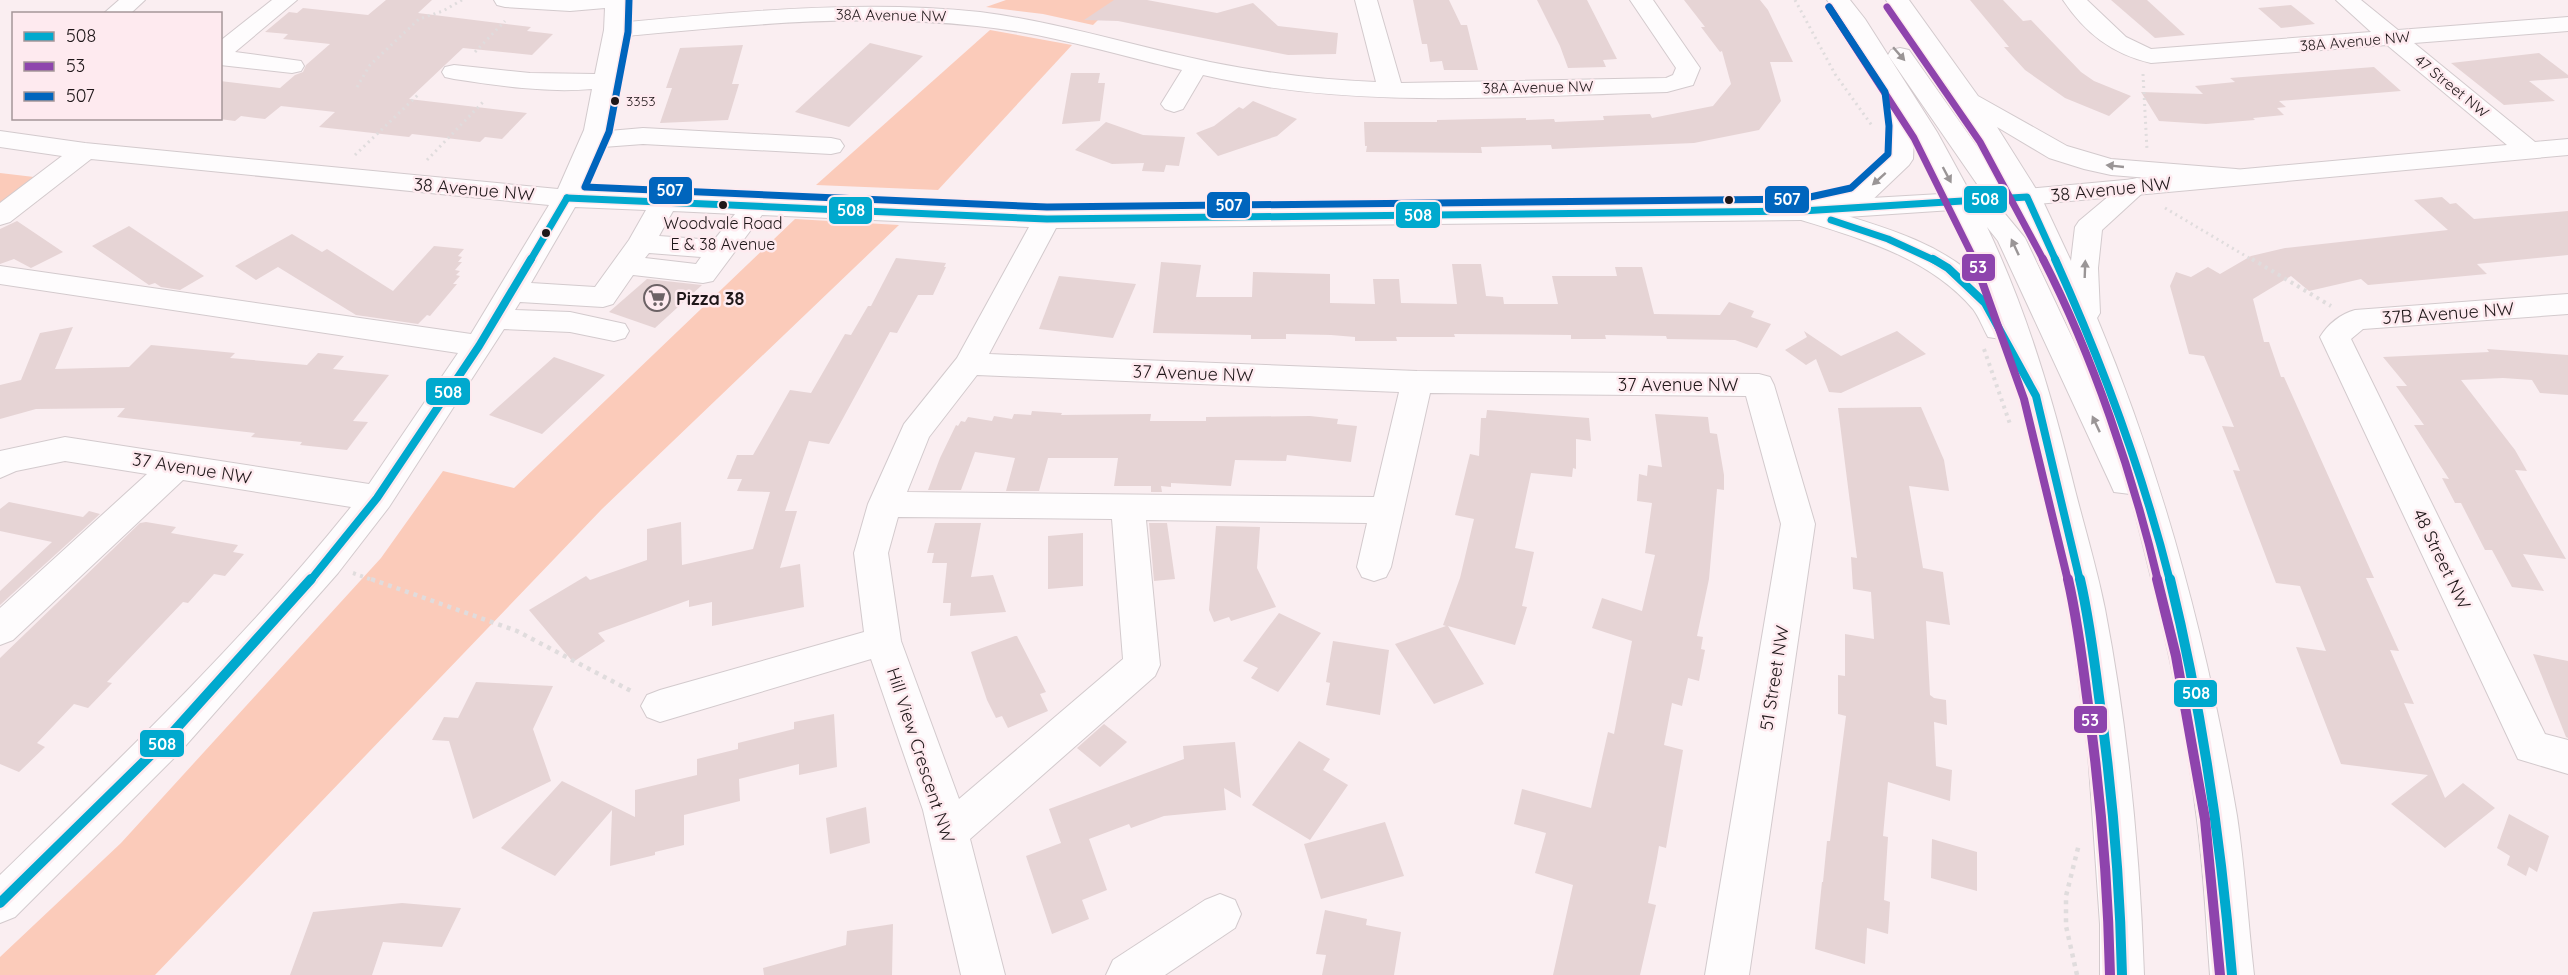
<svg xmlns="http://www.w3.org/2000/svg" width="2568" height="975" viewBox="0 0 2568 975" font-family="Quicksand,sans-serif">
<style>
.green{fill:#fbcbba}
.building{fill:#e6d4d5}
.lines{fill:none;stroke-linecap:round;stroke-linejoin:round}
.minor-casing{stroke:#d3cacd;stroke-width:2}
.major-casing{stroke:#d3cacd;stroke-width:2}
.path-far2{stroke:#e0dcdd;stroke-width:3;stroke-dasharray:2 4;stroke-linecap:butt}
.path-far1{stroke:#e0dcdd;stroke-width:4;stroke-dasharray:3 4.5;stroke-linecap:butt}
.path{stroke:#e0dcdd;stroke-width:4.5;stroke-dasharray:4 5;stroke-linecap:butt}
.minor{fill:#fefcfd;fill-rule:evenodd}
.major{fill:#fefcfd;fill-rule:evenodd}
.bus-1-far2-casing{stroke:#feeaef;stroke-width:10}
.bus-1-far1-casing{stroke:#feeaef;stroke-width:13}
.bus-1-casing{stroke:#feeaef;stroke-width:15}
.bus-2-far2-casing{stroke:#feeaef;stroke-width:10}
.bus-2-far1-casing{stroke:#feeaef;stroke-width:13}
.bus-2-casing{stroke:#feeaef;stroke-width:15}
.bus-3-casing{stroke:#feeaef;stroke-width:10}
.bus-1-far2{stroke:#00a9ce;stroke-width:7}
.bus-1-far1{stroke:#00a9ce;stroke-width:8}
.bus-1{stroke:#00a9ce;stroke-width:10}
.bus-2-far2{stroke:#8e44ad;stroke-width:7}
.bus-2-far1{stroke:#8e44ad;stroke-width:8}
.bus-2{stroke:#8e44ad;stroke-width:10}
.bus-3{stroke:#0065bd;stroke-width:7}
.oneway{fill:#9a9596}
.bus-dot{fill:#1f1719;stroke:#feeaef;stroke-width:2}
.labels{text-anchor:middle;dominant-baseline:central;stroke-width:5;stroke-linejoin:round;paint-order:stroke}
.far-bus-label{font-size:14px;fill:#1f1719;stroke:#feeaef;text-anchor:start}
.far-street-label{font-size:15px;fill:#1f1719;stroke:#feeaef}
.bus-label{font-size:16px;fill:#1f1719;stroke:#feeaef}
.street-label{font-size:18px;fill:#1f1719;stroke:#feeaef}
.poi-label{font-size:18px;font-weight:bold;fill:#1f1719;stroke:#feeaef;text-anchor:start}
.line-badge{stroke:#feeaef;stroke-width:2}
.badge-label{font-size:16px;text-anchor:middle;font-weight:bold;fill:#fff}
</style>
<rect width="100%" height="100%" fill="#faeef1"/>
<g class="green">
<polygon points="1006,0 1118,0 1093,25 1043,14 986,7"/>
<polygon points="990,30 1072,45 938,190 816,185"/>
<polygon points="0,173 34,177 0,204"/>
<polygon points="795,219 899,225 602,509 155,975 0,975 0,957 121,843 381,558 443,471 514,488"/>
</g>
<g class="building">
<polygon points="386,0 432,0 418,13 531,27 527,31 553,34 532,55 463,48 409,99 527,113 502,139 485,137 480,142 412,134 409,137 319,127 335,112 281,106 265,119 241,116 235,121 220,119 220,81 280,88 295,75 303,72 306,65 330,44 283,39 288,34 265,32 289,12 297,13 303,8 368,15"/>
<polygon points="1114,0 1147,0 1217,13 1253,3 1278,26 1338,33 1336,54 1288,55 1118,21 1084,20"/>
<polygon points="1413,0 1449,0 1461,25 1467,25 1478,70 1444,70 1442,61 1430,62 1427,44 1422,44"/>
<polygon points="1537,0 1587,0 1617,59 1603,60 1606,67 1568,68 1560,46"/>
<polygon points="1684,0 1760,0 1768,10 1793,62 1770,62 1781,101 1759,130 1694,143 1552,149 1551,145 1481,147 1482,153 1366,152 1367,146 1365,146 1364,122 1437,122 1437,120 1526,118 1526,120 1554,119 1555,122 1604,120 1603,116 1650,114 1652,118 1713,106 1731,84 1722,51 1720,52 1701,27 1705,27"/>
<polygon points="1970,0 2003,0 2023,21 2031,20 2081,72 2094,81 2131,96 2109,116 2065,98 2025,70 2004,47 2009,47"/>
<polygon points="2111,0 2147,0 2185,35 2155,38"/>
<polygon points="2291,5 2315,24 2281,28 2258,8"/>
<polygon points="870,43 923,56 849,127 795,112"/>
<polygon points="743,45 732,84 739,84 728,120 660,123 672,88 666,88 680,48"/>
<polygon points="2539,53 2568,75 2568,78 2529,81 2555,101 2504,105 2451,63"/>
<polygon points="2374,67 2401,91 2279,101 2286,107 2277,108 2284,115 2253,118 2255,120 2206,124 2159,121 2141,92 2203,94 2195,86 2235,82 2230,78"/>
<polygon points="1071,73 1100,73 1098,83 1105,83 1100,121 1062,124"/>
<polygon points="1253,101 1297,119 1277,136 1218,156 1196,133 1214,126 1239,107 1243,109"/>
<polygon points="1106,122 1143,135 1185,137 1179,166 1166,165 1164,172 1142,171 1144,163 1112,164 1075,150"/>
<polygon points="2442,197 2450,204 2456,203 2474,219 2568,211 2568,255 2477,264 2487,274 2368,285 2361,279 2309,291 2291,276 2253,299 2264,342 2269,342 2281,377 2284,377 2374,578 2366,578 2399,651 2390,650 2414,704 2404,703 2445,798 2463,783 2495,808 2445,848 2391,804 2428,775 2341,764 2296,647 2326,651 2300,586 2276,583 2233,470 2240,471 2222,426 2234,427 2204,356 2189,354 2170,286 2176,272 2191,277 2208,267 2220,274 2251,256 2285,248 2448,230 2414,200"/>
<polygon points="17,221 63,252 31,268 14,259 0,264 0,229"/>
<polygon points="129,226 204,276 180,290 161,287 155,283 149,285 92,246"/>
<polygon points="292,234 322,252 327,249 393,291 434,246 464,249 458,256 462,257 458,262 462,262 455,270 460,271 456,275 460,276 453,284 457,284 430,316 427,315 418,324 356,315 278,267 256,280 235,266"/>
<polygon points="896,258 946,263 944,267 946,267 933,295 918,295 897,333 890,332 829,444 809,441 785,511 797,511 780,568 800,564 804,607 712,626 712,602 689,607 689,600 598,633 605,641 573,662 529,610 586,576 590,580 647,560 647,529 681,522 682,565 753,549 770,492 737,491 742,479 727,479 737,455 753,455 790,390 811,393 845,334 851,335 868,306 871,306"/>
<polygon points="1161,262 1201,265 1196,297 1252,297 1253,272 1330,274 1330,303 1375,304 1373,279 1399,279 1401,303 1457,304 1452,264 1481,264 1486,296 1503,297 1504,304 1558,304 1552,276 1617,276 1615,267 1642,267 1654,314 1720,315 1729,302 1754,311 1751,317 1771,324 1757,348 1735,340 1667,339 1666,336 1605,335 1606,339 1571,339 1571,335 1454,334 1455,337 1396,337 1397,341 1355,341 1355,337 1331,335 1286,334 1286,339 1251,339 1251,335 1153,333"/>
<polygon points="1059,276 1136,284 1113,338 1039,329"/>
<polygon points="647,279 702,285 655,328 609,312"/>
<polygon points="73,327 55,369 129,367 151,345 235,353 230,358 307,365 318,353 344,356 333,369 389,375 353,421 368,422 347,450 300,445 302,442 251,437 255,433 117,417 125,408 36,409 0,419 0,385 21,380 40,333"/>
<polygon points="1804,331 1841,356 1897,331 1926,354 1841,393 1829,392 1816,359 1806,365 1785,350 1807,337"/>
<polygon points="2487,349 2568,355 2568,395 2540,393 2532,380 2503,378 2461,380 2515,450 2527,471 2515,470 2566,559 2523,554 2544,591 2512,587 2492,550 2485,550 2461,503 2455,503 2442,478 2449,479 2414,425 2424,425 2396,386 2407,386 2383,357 2489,352"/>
<polygon points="554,357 605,375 542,434 489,415"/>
<polygon points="1921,407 1944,460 1949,491 1909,486 1923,568 1943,572 1950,625 1926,621 1930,695 1934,698 1946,700 1947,725 1934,722 1936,766 1952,770 1950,801 1888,782 1883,836 1888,837 1884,900 1890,902 1888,934 1867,928 1865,964 1815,949 1822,882 1823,882 1827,841 1830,841 1846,716 1838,714 1838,675 1845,676 1845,634 1874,639 1871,592 1853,589 1851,557 1857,558 1838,408"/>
<polygon points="1487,410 1589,418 1591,441 1576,439 1576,469 1573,468 1572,477 1531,473 1515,548 1534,552 1522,606 1527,607 1515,645 1448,626 1484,684 1434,704 1395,644 1446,626 1443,625 1460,578 1474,519 1455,515 1470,454 1479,456 1481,418 1486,418"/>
<polygon points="1032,411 1062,413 1061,415 1151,414 1150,421 1206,421 1206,417 1310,416 1338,419 1337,424 1357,426 1351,462 1287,455 1286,461 1235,460 1231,486 1171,483 1171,487 1161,486 1162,492 1151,492 1151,486 1114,486 1118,458 1048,458 1039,491 1006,491 1015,458 975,452 961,490 928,490 940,458 956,425 958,426 961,421 965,422 968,417 992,421 994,416 1012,419 1014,414 1031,415"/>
<polygon points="1655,414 1708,417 1710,433 1717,434 1724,475 1724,490 1717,489 1709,579 1697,636 1703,637 1701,649 1705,650 1699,681 1688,678 1682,706 1672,703 1664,745 1683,750 1666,848 1659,846 1657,858 1648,903 1656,905 1640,975 1553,975 1573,885 1535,873 1546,833 1514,824 1522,789 1591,808 1608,732 1614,734 1632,641 1592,628 1602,598 1642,611 1655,555 1645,553 1652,503 1637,501 1639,474 1647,476 1648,465 1662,467"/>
<polygon points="9,502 83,517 89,511 100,514 0,605 0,591 52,542 0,531 0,509"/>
<polygon points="146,522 176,527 171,533 238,545 233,552 244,554 225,576 214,574 188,603 183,602 107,682 112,683 88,708 74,704 37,743 45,747 19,772 0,764 0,658 140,523"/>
<polygon points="935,523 981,523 971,577 993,575 1006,612 950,616 951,603 943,603 947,563 932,563 934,553 927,553"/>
<polygon points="1149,523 1167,523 1175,579 1154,581"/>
<polygon points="1216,526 1260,527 1257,568 1276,607 1231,621 1229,617 1214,622 1209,610"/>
<polygon points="1083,533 1083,586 1048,589 1048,536"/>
<polygon points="1279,613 1321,633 1278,692 1251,678 1258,668 1243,661"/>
<polygon points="1015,636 1017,636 1046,692 1040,694 1048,711 1008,728 1002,716 996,718 987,700 971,652"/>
<polygon points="1333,641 1389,650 1380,715 1326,705 1330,683 1326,682"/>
<polygon points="2533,654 2568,661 2568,738 2566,737"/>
<polygon points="476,682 553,686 533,729 551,781 473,819 449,741 432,740 444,717 458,718"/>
<polygon points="834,714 837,767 799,775 799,764 739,779 740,801 684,815 684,845 655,852 655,855 610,866 612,810 555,876 501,848 562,781 635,817 635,790 697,775 697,759 738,749 738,743 794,729 794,722"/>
<polygon points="1104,724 1127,742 1100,767 1077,748"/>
<polygon points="1299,741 1330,759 1323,770 1348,785 1310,840 1252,805"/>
<polygon points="1235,742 1241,798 1224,788 1226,810 1164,816 1131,828 1129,824 1089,839 1107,890 1082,900 1089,919 1052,934 1026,856 1061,843 1049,809 1184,759 1183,746"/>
<polygon points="866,807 870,843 830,854 826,818"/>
<polygon points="2509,814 2549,836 2537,872 2529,867 2526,876 2507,865 2510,856 2497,848"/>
<polygon points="1385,822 1404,876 1321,899 1304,844"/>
<polygon points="1932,839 1977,852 1977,891 1931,878"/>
<polygon points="402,903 461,908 442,947 383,942 372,975 290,975 313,912"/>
<polygon points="1325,910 1367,919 1366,925 1401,932 1394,975 1322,975 1326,955 1316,954"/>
<polygon points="893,924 892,975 764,975 763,968 846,945 847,931"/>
</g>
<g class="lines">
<defs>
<g id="minor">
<polygon points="119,0 145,0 130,14 103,14"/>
<polygon points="272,0 297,0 235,52 301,61 304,66 301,71 292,73 220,65 220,41"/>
<path d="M494 0H628V22C744 11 864 0 980 12 1058 22 1133 46 1210 62 1265 73 1320 80 1376 82L1355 0H1377L1401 83 1666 78 1673 75 1676 68 1630 0H1653L1700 68 1693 85 1667 92C1512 96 1355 110 1203 75L1183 109 1174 112 1165 109 1161 104 1182 70C1114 54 1047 33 977 26 860 13 743 25 627 36L609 131 643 128 831 138 840 140 844 146 840 152 831 154 643 144 603 147 584 190 1047 210 1802 202 2027 189 2507 145 2387 45 2151 63C2112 54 2085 33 2063 0H2087L2126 37 2151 49 2371 32 2336 0H2361L2398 30 2568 17V31L2414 43 2535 142 2568 139V155L2027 205 1802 220 1056 228 989 354 1417 371 1759 374 1770 377 1774 385 1815 524 1749 975H1705L1781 524 1746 396 1430 393 1391 567 1386 577 1374 581 1362 577 1357 567 1367 523 1146 520 1160 665 1155 676 970 839 1005 975H961L923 810 871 659 660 722 647 717 641 706 647 695 660 690 864 632 854 553 868 504 904 424 957 358 1029 227 762 215 713 281 703 283 633 275 613 304 603 307 520 302 515 310 570 312 625 324 629 331 625 338 614 341 570 332 504 329 389 507 338 573 180 752 15 917 0 923V875C122 757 245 639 351 507L183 480 13 640 0 645V608L147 474 65 461 16 471 0 478V451L65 437 369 484 458 353 0 284V266L471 334 549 205 91 159 10 222 0 225V203L62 156 0 147V131L85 143 558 189 584 130 592 89C546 93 500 86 454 79L445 77 442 72 445 67 454 65 530 73 595 74 604 30 605 8 570 11 505 7 497 5ZM575 207 646 210 629 240 595 287 531 283ZM673 211 735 214 714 240 659 236ZM649 253 701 257 696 264 645 258ZM977 375 1399 392 1374 497 907 492 929 437ZM898 517 1112 519 1123 659 959 799 901 641 888 553Z"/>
<path d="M2568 294V314L2363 329 2351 339 2545 734 2568 740V774L2518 759 2320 337C2328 324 2341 314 2355 310Z"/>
<polygon points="1220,894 1235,900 1241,914 1235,928 1165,975 1106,975 1113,960 1205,900"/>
</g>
<path id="major" d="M1827 0H1850L1865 19 1937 132 1972 196 2001 209 2025 238 2093 382 2054 284 2014 202 1996 197 1977 184 1888 55 1891 50 1900 48 1909 50 1995 172 2000 175 1950 90 1886 0H1909L1978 96 2067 146 2111 159 2236 169 2245 171 2249 177 2245 183 2236 185 2111 175 2084 169 2049 158 1997 127 2041 197 2071 261 2075 227 2079 221 2128 180 2137 178 2146 180 2150 186 2102 230 2098 268 2100 313 2097 318C2164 478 2208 645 2237 816 2245 869 2248 922 2254 975H2210C2206 923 2204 872 2197 820 2184 710 2158 602 2130 494L2114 492 2110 483 1998 241 1987 227C2027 311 2053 400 2075 490 2085 529 2097 569 2105 609 2128 729 2140 853 2144 975H2100V924L2088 752 2069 608 2020 396 2001 339 1988 337C1983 328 1979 317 1973 309 1927 255 1857 238 1792 217L1788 211 1794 204 1848 192 1887 157 1888 126 1886 91 1843 22ZM1914 137 1947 202 1983 284C1943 244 1887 228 1834 212L1867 205 1909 165 1913 159Z"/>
</defs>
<use href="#minor" class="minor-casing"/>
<use href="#major" class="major-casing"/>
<g class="path-far2">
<polyline points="1795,0 1835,74 1873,127"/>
<polyline points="475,52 505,21"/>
<polyline points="2143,74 2147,150"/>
<polyline points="357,87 370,65 419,19 443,11 462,0"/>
<polyline points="355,155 420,93"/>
<polyline points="427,160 484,101"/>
<polyline points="2165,208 2254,261"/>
</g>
<g class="path-far1">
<polyline points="2252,259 2331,306"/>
<polyline points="1984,349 2010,424"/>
<polyline points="353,573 375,581"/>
</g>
<g class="path">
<polyline points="371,579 517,631 633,692"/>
<polyline points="2077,975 2066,926 2066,896 2079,844"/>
</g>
<use href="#minor" class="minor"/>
<use href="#major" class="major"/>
<defs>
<g id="bus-1-far2">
<polyline points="567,198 1047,219 1802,211 2027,197 2056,261"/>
<polyline points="1831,220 1888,239 1936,261"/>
<polyline points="530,261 567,198"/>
</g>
<g id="bus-1-far1">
<polyline points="1933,259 1948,268 1985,303 2036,396 2080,581"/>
<path d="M2055 259C2102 363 2142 470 2170 581"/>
<polyline points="310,581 377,498 479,346 531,259"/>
</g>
<g id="bus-1">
<path d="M2080 579C2089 618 2094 657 2099 697 2112 789 2120 882 2122 975"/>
<path d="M2170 579C2202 710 2221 841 2232 975"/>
<polyline points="0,903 166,740 311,579"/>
</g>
<g id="bus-2-far2">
<polyline points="1829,7 1914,138 1975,261"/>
<polyline points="1887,7 1980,142 2044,261"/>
</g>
<g id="bus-2-far1">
<polyline points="1974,259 2024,399 2068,581"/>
<path d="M2043 259C2093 356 2133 475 2158 581"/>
</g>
<g id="bus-2">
<path d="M2068 579C2077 618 2082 657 2087 697 2100 789 2108 882 2110 975"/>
<polyline points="2157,579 2176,656 2205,819 2220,975"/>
</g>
<polyline id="bus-3" points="629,0 628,32 609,132 585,187 1047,207 1801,199 1851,188 1888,154 1889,126 1885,92 1829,7"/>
</defs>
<use href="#bus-1-far2" class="bus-1-far2-casing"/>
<use href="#bus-1-far1" class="bus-1-far1-casing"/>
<use href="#bus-1" class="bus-1-casing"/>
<use href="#bus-2-far2" class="bus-2-far2-casing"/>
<use href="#bus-2-far1" class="bus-2-far1-casing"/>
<use href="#bus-2" class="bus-2-casing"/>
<use href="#bus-3" class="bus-3-casing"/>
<use href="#bus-1-far2" class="bus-1-far2"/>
<use href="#bus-1-far1" class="bus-1-far1"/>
<use href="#bus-1" class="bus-1"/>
<use href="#bus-2-far2" class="bus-2-far2"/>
<use href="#bus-2-far1" class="bus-2-far1"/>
<use href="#bus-2" class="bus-2"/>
<use href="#bus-3" class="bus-3"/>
</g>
<defs><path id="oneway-solid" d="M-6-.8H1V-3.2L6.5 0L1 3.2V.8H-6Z" transform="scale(1.5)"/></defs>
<g class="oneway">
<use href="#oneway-solid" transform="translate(1899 54) rotate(49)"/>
<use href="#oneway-solid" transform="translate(2115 166) rotate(-174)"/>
<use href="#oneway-solid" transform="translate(1947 175) rotate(62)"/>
<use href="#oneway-solid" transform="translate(1879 179) rotate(138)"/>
<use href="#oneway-solid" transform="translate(2015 247) rotate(-115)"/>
<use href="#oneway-solid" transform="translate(2085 269) rotate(-88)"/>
<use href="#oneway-solid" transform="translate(2096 424) rotate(-115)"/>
</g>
<defs>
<symbol id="supermarket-ring" viewBox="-11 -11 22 22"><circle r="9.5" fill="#feeaef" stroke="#6c6265" stroke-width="1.5"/><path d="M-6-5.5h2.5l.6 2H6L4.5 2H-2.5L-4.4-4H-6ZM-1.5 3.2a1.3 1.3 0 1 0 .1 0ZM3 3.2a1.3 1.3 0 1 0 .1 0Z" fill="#6c6265"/></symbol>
</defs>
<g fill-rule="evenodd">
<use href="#supermarket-ring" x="642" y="283" width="30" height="30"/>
</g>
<g class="bus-dot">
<circle cx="615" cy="101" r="5"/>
<circle cx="1729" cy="200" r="5"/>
<circle cx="723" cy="205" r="5"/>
<circle cx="546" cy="233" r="5"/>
</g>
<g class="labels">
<g class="far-bus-label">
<text x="626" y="101">3353</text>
</g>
<g class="far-street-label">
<text transform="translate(891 15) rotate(1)">38A Avenue NW</text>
<text transform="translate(2355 41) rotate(-5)">38A Avenue NW</text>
<text transform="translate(2452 86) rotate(39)">47 Street NW</text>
<text transform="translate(1538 87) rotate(-1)">38A Avenue NW</text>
</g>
<g class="bus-label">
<text x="723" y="223">Woodvale Road<tspan x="723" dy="21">E &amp; 38 Avenue</tspan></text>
</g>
<g class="street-label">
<text transform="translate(474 189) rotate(5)">38 Avenue NW</text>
<text transform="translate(2111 189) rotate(-6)">38 Avenue NW</text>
<text transform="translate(2448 313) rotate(-4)">37B Avenue NW</text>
<text transform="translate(1193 373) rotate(2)">37 Avenue NW</text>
<text x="1678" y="384">37 Avenue NW</text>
<text transform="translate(192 468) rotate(9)">37 Avenue NW</text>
<text transform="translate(2442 559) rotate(64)">48 Street NW</text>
<text transform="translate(1774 678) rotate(-81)">51 Street NW</text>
<text transform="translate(921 755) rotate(72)">Hill View Crescent NW</text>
</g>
<g class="poi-label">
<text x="676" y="298">Pizza 38</text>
</g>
</g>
<g class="line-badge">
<rect x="648" y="176" width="45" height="29" rx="6" fill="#0065bd"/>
<rect x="1764" y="185" width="46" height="29" rx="6" fill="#0065bd"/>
<rect x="1963" y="185" width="45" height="29" rx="6" fill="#00a9ce"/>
<rect x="1206" y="191" width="45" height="28" rx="6" fill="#0065bd"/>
<rect x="828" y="196" width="45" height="29" rx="6" fill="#00a9ce"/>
<rect x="1395" y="201" width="46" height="28" rx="6" fill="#00a9ce"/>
<rect x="1961" y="253" width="35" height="29" rx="6" fill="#8e44ad"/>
<rect x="425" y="377" width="46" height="29" rx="6" fill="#00a9ce"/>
<rect x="2173" y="679" width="45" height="29" rx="6" fill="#00a9ce"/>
<rect x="2073" y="705" width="35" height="29" rx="6" fill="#8e44ad"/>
<rect x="139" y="729" width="46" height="29" rx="6" fill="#00a9ce"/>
</g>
<g class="badge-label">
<text x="670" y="196">507</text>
<text x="1787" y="205">507</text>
<text x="1985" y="205">508</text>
<text x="1229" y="211">507</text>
<text x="851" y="216">508</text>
<text x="1418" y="221">508</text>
<text x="1978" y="273">53</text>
<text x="448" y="398">508</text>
<text x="2196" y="699">508</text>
<text x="2090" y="726">53</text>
<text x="162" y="750">508</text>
</g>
<rect x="12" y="12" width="210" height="108" fill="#feeaef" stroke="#a59699" stroke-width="1.5"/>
<rect x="24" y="32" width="30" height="9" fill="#00a9ce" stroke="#a59699" stroke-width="1.5"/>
<text x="66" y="42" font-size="18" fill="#1f1719">508</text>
<rect x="24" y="62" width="30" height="9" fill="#8e44ad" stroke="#a59699" stroke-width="1.5"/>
<text x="66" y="72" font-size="18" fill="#1f1719">53</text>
<rect x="24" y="92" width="30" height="9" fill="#0065bd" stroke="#a59699" stroke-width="1.5"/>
<text x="66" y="102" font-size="18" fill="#1f1719">507</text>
</svg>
